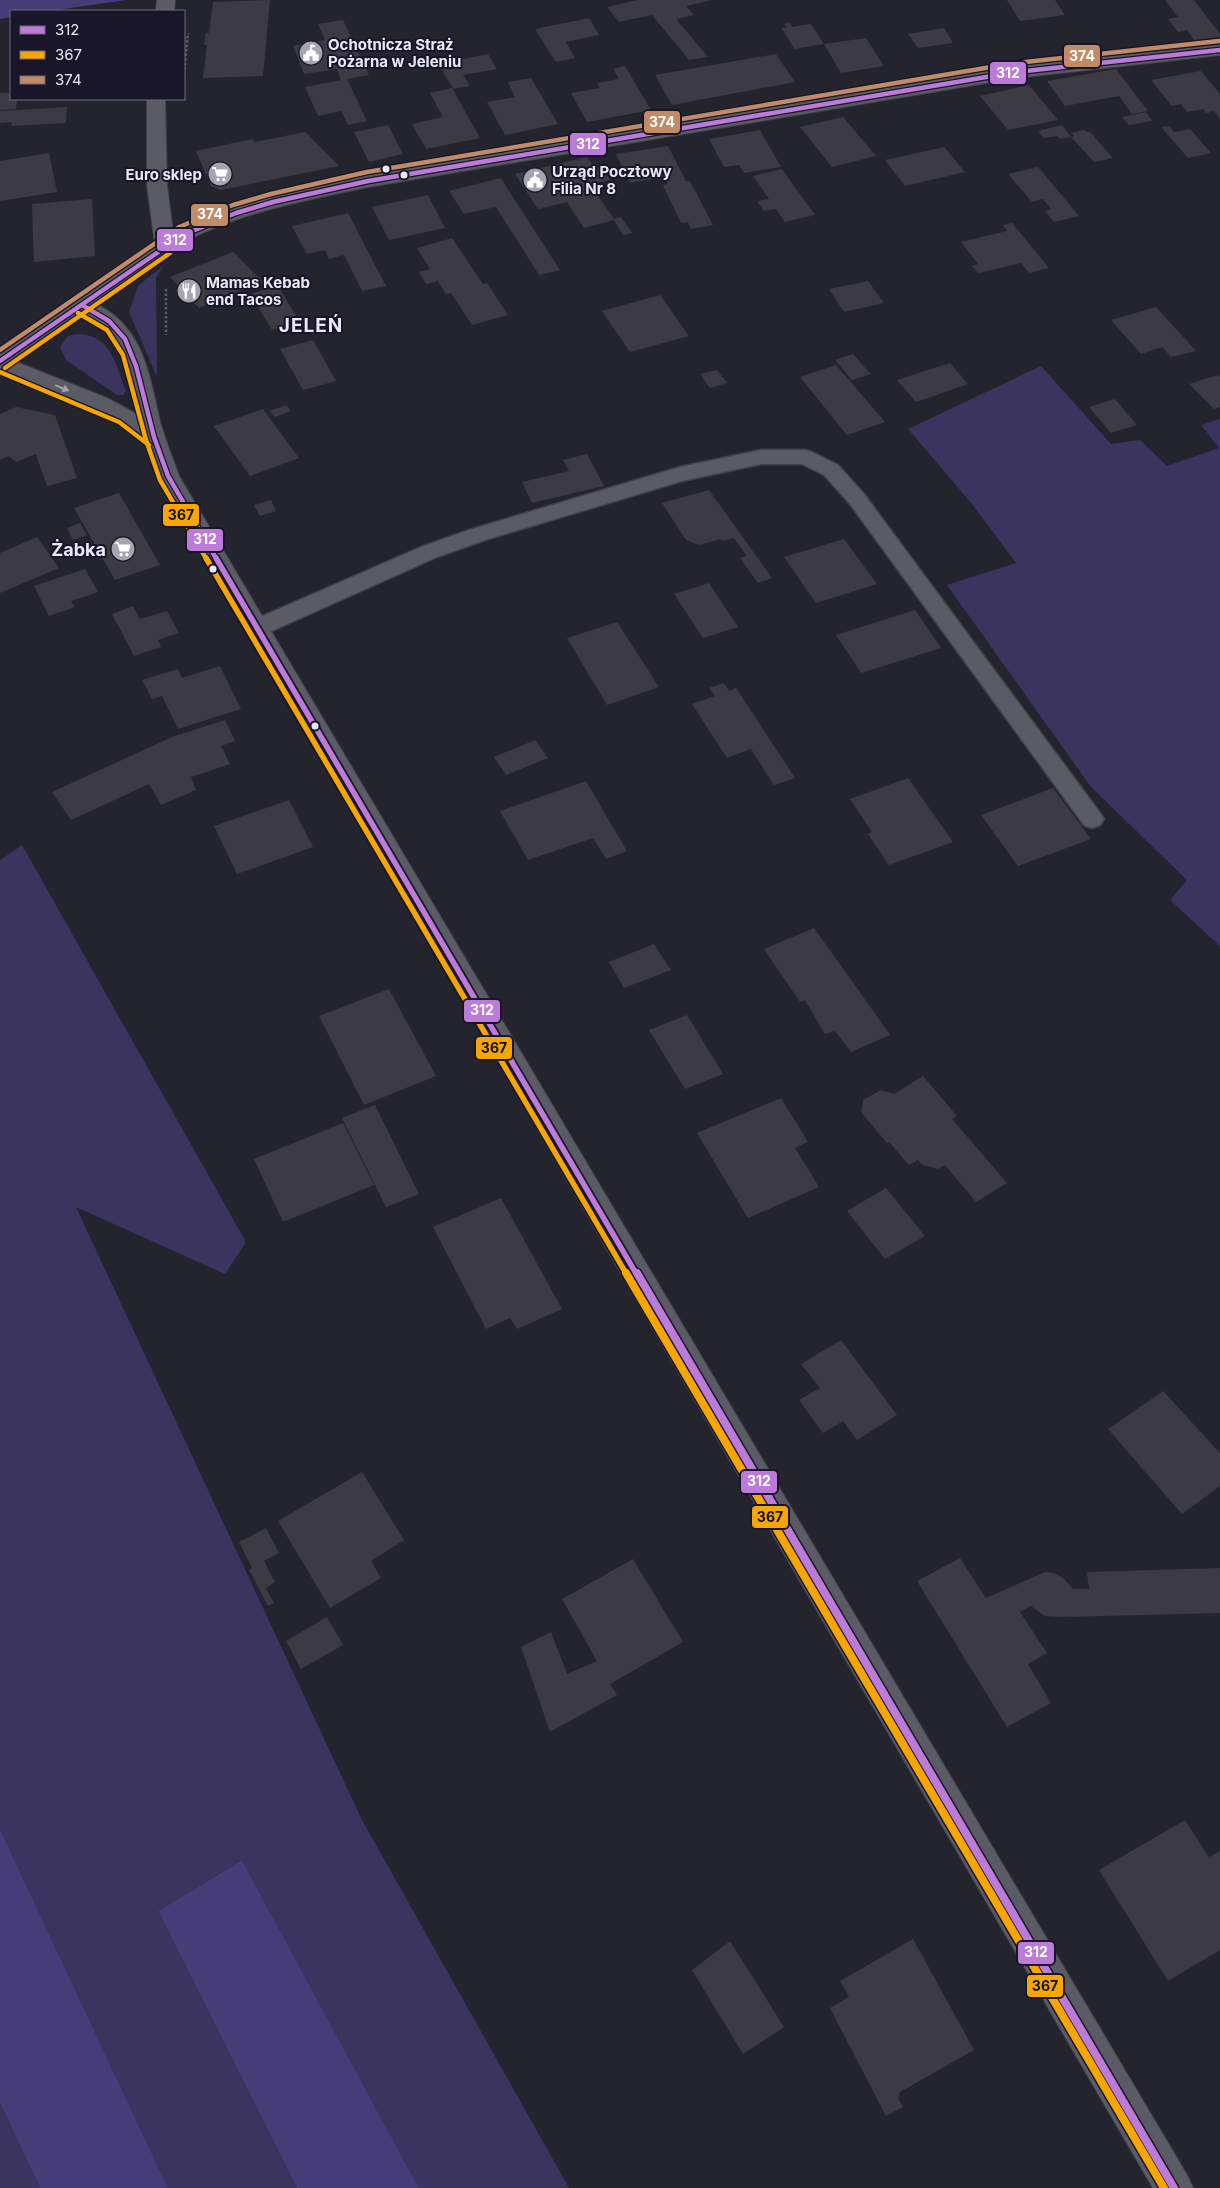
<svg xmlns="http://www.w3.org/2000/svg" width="1220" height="2188" viewBox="0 0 1220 2188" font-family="Inter,sans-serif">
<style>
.green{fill:#3a345f}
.forest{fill:#453c78}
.building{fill:#3c3b44}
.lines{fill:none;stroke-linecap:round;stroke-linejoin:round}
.service-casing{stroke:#414149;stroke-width:3}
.tertiary-casing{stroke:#414149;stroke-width:2}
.path{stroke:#5b5b64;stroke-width:2.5;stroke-dasharray:2.5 2;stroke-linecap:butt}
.service{fill:#5b5b66;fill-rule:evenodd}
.tertiary{fill:#5b5b66;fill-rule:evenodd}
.bus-1-far2-casing{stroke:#181628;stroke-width:7}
.bus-1-far1-casing{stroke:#181628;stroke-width:9}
.bus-1-casing{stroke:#181628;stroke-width:11}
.bus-2-far2-casing{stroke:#181628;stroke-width:7}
.bus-2-far1-casing{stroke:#181628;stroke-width:9}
.bus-2-casing{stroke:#181628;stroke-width:11}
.bus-3-casing{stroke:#181628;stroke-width:7}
.bus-1-far2{stroke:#bd7bd9;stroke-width:4.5}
.bus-1-far1{stroke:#bd7bd9;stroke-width:5.5}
.bus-1{stroke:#bd7bd9;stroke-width:8}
.bus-2-far2{stroke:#f7a600;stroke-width:4.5}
.bus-2-far1{stroke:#f7a600;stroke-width:5.5}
.bus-2{stroke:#f7a600;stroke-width:8}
.bus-3{stroke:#c18c65;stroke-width:4.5}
.oneway{fill:#a2a2ae}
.bus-dot{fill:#eaeaf7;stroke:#181628;stroke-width:2}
.labels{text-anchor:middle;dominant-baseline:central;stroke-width:4;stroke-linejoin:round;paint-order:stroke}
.far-poi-label{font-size:15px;font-weight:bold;fill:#eaeaf7;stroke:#181628;text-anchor:start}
.poi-label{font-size:18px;font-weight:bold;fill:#eaeaf7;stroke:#181628;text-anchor:end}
.far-district-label{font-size:19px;font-weight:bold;letter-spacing:1px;fill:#eaeaf7;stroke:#181628}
.line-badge{stroke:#181628;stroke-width:2}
.badge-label{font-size:14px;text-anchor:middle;font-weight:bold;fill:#fff}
.pale-badge-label{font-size:14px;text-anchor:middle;font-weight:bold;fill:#111}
</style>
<rect width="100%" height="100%" fill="#24242e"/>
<g class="green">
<polygon points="163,266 156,278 157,377 129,312 138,286"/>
<path d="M76 334C112 334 115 364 126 391L123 395H117L66 360 60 347 68 336Z"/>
<polygon points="1041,366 1111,444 1140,440 1167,466 1219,448 1201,425 1220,419 1220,946 1170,900 1187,880 1091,787 947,585 1016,563 972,504 908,429"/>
<polygon points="22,845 246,1242 225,1274 76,1207 362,1820 569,2188 419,2188 242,1860 158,1911 297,2188 168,2188 0,1829 0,860"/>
<polygon points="0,2103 40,2188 0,2188"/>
</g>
<g class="forest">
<polygon points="0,0 126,0 50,11 11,11 11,17 0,19"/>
<polygon points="0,1829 168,2188 40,2188 0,2103"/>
<polygon points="242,1860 419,2188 297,2188 158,1911"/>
</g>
<g class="building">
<polygon points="270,0 263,76 203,78 207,45 204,45 206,33 209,33 213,2"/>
<polygon points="638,0 712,0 686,6 694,15 676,19 708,57 689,60 652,15 619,22 607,7"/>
<polygon points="1007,0 1055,0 1065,15 1020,21"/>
<polygon points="1165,0 1194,0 1220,34 1220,37 1194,40 1187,30 1178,32 1168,19 1178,17"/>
<polygon points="589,18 599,35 566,42 575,58 556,62 535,29"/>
<polygon points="343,20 369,75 347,79 367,121 348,125 341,111 318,116 305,87 341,80 337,69 304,74 293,46 325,40 318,24"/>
<polygon points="790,23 792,27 811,24 824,44 794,49 782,28 787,28 784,24"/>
<polygon points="944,28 953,43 918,48 908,34"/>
<polygon points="866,38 884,66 841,73 824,44"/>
<polygon points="488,54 497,69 463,75 470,86 453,89 439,64"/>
<polygon points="776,54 795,82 672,105 655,75"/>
<polygon points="625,66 651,110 587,122 571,93 600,88 597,83 619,79 613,69"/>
<polygon points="1116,69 1148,111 1132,114 1119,96 1065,106 1047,81"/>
<polygon points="1201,71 1220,94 1220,119 1214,111 1206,113 1203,109 1187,112 1181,104 1172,106 1151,80"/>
<polygon points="531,78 558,124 505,135 487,102 515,97 508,82"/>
<polygon points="1029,85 1058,120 1008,130 980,96"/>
<polygon points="452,88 480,138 426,149 412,124 443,117 430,93"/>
<polygon points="0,93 11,93 11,99 17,99 16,109 0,110"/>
<polygon points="67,107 66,123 11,126 12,122 0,123 0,111"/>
<polygon points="1146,112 1152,121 1129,125 1122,117"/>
<polygon points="843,117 876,156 832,167 800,127"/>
<polygon points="388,125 403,154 369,162 354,132"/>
<polygon points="1062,125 1071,137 1060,139 1057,136 1044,138 1038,131"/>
<polygon points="1169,126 1174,132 1190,129 1211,153 1188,158 1161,127"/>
<polygon points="760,130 781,167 744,173 739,165 724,167 709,139"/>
<polygon points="1084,130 1087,132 1090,132 1113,158 1094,162 1071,137 1074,136 1071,133"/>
<polygon points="305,132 339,166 221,190 211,186 196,151 252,139 255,142"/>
<polygon points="668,146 686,181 690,181 713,225 691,229 688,222 681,223 663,185 668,184 664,177 630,183 616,154"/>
<polygon points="944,147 965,172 905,186 885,160"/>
<polygon points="49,153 57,192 0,201 0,161"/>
<polygon points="587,157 595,168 601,167 610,180 590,184 614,219 621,217 632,233 623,235 614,220 584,228 567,202 538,209 515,174"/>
<polygon points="1038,167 1070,205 1079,216 1054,222 1045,211 1051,209 1043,199 1032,202 1008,174"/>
<polygon points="782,169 815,215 785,222 776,209 764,211 757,201 769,199 753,176"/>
<polygon points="501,178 516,202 560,270 539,275 496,207 464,214 449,191"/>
<polygon points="428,195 445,228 389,240 372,207"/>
<polygon points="92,199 95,256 34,262 32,204"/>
<polygon points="348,213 375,265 386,286 362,291 344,255 329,259 325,250 307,254 292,226"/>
<polygon points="1012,223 1049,268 1029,273 1021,263 978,273 972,266 978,264 961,242 1007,231 1003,225"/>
<polygon points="452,238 483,284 487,283 508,315 472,325 451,293 446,294 438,281 426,284 419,272 430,269 417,248"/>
<polygon points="233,252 263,282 199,308 170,277"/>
<polygon points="868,281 884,303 844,312 829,289"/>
<polygon points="278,286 300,322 272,330 250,294"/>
<polygon points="660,295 689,336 630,352 602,311"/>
<polygon points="1156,307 1196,351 1171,357 1162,347 1141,354 1111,320"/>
<polygon points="313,340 336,381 303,390 280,349"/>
<polygon points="853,354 871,374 852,380 835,360"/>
<polygon points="950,363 968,384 916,402 897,380"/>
<polygon points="836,365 885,422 847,435 800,377"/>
<polygon points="717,370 727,383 710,388 700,374"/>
<polygon points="1218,375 1220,377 1220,407 1214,409 1189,384"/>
<polygon points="1115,399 1137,425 1111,433 1089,407"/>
<polygon points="286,405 291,411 275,417 270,411"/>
<polygon points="16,407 55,415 77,478 47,486 36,454 16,462 9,456 0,460 0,414"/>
<polygon points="263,409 299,458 250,476 214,426"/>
<polygon points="587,454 604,486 532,503 522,482 569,471 563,460"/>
<polygon points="709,490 742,536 772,578 758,583 740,558 747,556 734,538 722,541 721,539 699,545 686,540 662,503"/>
<polygon points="119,493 160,565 115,580 74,508"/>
<polygon points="271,500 276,511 260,516 254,505"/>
<polygon points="80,523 87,535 73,540 67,528"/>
<polygon points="37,537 59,568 0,593 0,553"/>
<polygon points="844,539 877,584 816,603 784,557"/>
<polygon points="85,569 98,592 71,601 75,607 49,616 34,586"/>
<polygon points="709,583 738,627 703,638 674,594"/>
<polygon points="133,606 140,619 167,611 179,633 158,640 161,647 134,656 112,614"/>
<polygon points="915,610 941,648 861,673 836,635"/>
<polygon points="617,622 659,687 607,705 567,638"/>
<polygon points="220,666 241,709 178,729 162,696 152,699 142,680 178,669 182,678"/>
<polygon points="724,683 729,691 736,688 795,778 774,785 751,749 727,758 692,704 715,696 709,688"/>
<polygon points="225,720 235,741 221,746 230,764 191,777 196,790 161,805 149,784 71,820 52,792 172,737"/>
<polygon points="535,740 548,758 506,775 494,757"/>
<polygon points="908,778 953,842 889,865 868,834 872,832 850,799"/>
<polygon points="586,781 627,851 606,859 593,838 528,860 500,811"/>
<polygon points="1053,788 1091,839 1018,866 981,815"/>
<polygon points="289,800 313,847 237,874 214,826"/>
<polygon points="814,928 852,981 890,1035 851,1052 835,1031 825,1034 805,1000 800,1002 764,949"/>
<polygon points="654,944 671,970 624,988 609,962"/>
<polygon points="389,989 436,1076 364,1105 319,1016"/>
<polygon points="687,1015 723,1074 685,1089 649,1030"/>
<polygon points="923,1076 957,1116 952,1119 1007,1183 976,1202 945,1165 938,1169 923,1165 918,1160 909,1165 889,1142 887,1143 861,1112 863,1100 881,1090 894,1094"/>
<polygon points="781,1098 808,1142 795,1148 819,1187 748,1218 697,1133"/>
<polygon points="375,1105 419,1194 386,1207 342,1118"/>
<polygon points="343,1123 374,1185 283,1222 254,1159"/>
<polygon points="886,1188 925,1236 885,1259 847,1211"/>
<polygon points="501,1198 562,1309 517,1329 510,1318 486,1329 433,1227"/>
<polygon points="841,1340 897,1415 857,1440 843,1421 823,1433 799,1400 820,1388 801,1364"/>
<polygon points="1163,1391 1220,1453 1220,1486 1182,1514 1108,1429"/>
<polygon points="362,1472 404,1540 371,1561 381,1578 330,1608 278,1521"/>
<polygon points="266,1528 279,1553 264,1561 275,1582 266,1588 274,1603 268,1606 249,1570 252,1568 239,1542"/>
<polygon points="960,1558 986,1598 1045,1572 1054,1573 1064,1579 1073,1589 1089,1589 1087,1572 1220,1568 1220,1613 1063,1617 1045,1616 1031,1606 1020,1612 1047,1653 1028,1664 1051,1703 1007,1727 917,1581"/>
<polygon points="633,1559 683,1642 610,1684 617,1695 550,1732 521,1647 551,1632 567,1674 597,1661 562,1599"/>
<polygon points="327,1617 343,1645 301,1669 286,1641"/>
<polygon points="1185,1820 1209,1857 1220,1851 1220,1950 1168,1981 1099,1870"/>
<polygon points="913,1939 974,2050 900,2092 898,2098 903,2107 886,2116 830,2008 849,1997 840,1981"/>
<polygon points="730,1941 784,2027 743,2054 692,1970"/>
</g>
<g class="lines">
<defs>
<polygon id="service" points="761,450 805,450 812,452 838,465 864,494 1100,813 1104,819 1100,825 1092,828 1084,825 850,504 824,475 802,464 761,464 682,481 485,540 437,557 265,634 257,636 249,634 246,628 249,622 421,547 469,530 680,467"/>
<g id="tertiary">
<polygon points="157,0 175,0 174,11 156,11"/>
<path d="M1220 45V55L1016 78 368 187C308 200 245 211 190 239 157 256 126 282 96 304 145 328 149 376 161 425 166 442 173 459 179 476L1187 2175 1193 2188H1153L157 476 145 442 116 420 0 371V351L155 244 147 186V99H165L167 186 173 232 229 209 266 198 368 175 1016 66ZM82 313C124 335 128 372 138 415L107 398 14 361Z"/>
</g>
</defs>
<use href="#service" class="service-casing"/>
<use href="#tertiary" class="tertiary-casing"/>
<g class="path">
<polyline points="184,74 188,33"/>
<polyline points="166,289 166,335"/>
</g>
<use href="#service" class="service"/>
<use href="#tertiary" class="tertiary"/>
<defs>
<g id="bus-1-far2">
<polyline points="82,305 109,321 125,339 136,366 154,437 168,476 217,560"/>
<polyline points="0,361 183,235 236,213 273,202 368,181 1016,72 1220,50"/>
</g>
<polyline id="bus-1-far1" points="216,558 637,1275"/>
<polyline id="bus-1" points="637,1273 1174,2188"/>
<g id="bus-2-far2">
<polyline points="78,313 107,330 123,355 146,440 160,480 207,560"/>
<polyline points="5,368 170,253"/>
<polyline points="0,372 119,422 149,445"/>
</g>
<polyline id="bus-2-far1" points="206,558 627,1275"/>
<polyline id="bus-2" points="626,1273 1164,2188"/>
<polyline id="bus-3" points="0,350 179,227 233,205 271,194 367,172 1015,63 1219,41"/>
</defs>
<use href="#bus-1-far2" class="bus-1-far2-casing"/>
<use href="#bus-1-far1" class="bus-1-far1-casing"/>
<use href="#bus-1" class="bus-1-casing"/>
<use href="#bus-2-far2" class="bus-2-far2-casing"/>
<use href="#bus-2-far1" class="bus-2-far1-casing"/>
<use href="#bus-2" class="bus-2-casing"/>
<use href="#bus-3" class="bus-3-casing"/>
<use href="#bus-1-far2" class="bus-1-far2"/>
<use href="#bus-1-far1" class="bus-1-far1"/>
<use href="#bus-1" class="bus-1"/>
<use href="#bus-2-far2" class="bus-2-far2"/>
<use href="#bus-2-far1" class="bus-2-far1"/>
<use href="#bus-2" class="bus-2"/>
<use href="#bus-3" class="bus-3"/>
</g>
<defs><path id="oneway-solid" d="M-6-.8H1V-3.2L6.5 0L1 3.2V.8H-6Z" transform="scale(1.25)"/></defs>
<use class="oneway" href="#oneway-solid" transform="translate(62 388) rotate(22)"/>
<defs>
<symbol id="civic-disc" viewBox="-11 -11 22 22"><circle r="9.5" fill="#a5a5b1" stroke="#181628"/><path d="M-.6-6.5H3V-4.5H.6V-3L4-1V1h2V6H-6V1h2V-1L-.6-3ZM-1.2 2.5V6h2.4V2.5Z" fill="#fff"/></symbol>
<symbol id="supermarket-disc" viewBox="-11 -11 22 22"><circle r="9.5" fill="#a5a5b1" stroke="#181628"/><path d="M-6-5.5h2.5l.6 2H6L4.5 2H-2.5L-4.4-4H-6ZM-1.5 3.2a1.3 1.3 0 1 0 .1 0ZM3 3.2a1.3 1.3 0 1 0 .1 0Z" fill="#fff"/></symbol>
<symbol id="restaurant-disc" viewBox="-11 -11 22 22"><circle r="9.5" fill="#a5a5b1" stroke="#181628"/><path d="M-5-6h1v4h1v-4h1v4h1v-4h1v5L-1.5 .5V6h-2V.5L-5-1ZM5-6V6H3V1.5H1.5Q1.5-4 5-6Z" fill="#fff"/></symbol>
</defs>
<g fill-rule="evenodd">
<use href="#civic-disc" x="297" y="39" width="28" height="28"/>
<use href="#supermarket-disc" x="206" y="160" width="28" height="28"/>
<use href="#civic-disc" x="521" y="166" width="28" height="28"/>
<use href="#restaurant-disc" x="175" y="277" width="28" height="28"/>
<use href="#supermarket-disc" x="109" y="535" width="28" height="28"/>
</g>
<g class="bus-dot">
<circle cx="386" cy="169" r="4.5"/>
<circle cx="404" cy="175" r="4.5"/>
<circle cx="213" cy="569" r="4.5"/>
<circle cx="315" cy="726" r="4.5"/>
</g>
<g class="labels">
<g class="far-poi-label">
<text x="328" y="44">Ochotnicza Straż<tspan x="328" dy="17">Pożarna w Jeleniu</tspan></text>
<text x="552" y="171">Urząd Pocztowy<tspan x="552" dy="17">Filia Nr 8</tspan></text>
<text x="202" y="174" text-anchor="end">Euro sklep</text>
<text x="206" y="282">Mamas Kebab<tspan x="206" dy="17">end Tacos</tspan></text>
</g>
<g class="poi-label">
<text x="106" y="549">Żabka</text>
</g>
<g class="far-district-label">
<text x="311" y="325">JELEŃ</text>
</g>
</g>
<g class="line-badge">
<rect x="1063" y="44" width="38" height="24" rx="5" fill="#c18c65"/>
<rect x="989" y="61" width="38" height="24" rx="5" fill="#bd7bd9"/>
<rect x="643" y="110" width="38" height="24" rx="5" fill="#c18c65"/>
<rect x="569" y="132" width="38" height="24" rx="5" fill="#bd7bd9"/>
<rect x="190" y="203" width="39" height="24" rx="5" fill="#c18c65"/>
<rect x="156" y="228" width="38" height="24" rx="5" fill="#bd7bd9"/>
<rect x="162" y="503" width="38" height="24" rx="5" fill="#f7a600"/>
<rect x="186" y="528" width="38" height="24" rx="5" fill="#bd7bd9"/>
<rect x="463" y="999" width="38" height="24" rx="5" fill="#bd7bd9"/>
<rect x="475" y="1036" width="38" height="24" rx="5" fill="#f7a600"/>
<rect x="740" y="1470" width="38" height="24" rx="5" fill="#bd7bd9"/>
<rect x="751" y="1505" width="38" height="24" rx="5" fill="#f7a600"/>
<rect x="1017" y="1941" width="38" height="24" rx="5" fill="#bd7bd9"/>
<rect x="1026" y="1974" width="38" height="24" rx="5" fill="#f7a600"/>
</g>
<g class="badge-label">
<text x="1082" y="61">374</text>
<text x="1008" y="78">312</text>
<text x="662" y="127">374</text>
<text x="588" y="149">312</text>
<text x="210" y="219">374</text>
<text x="175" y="245">312</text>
<text x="205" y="544">312</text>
<text x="482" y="1015">312</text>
<text x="759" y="1486">312</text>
<text x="1036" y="1957">312</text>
</g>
<g class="pale-badge-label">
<text x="181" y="520">367</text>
<text x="494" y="1053">367</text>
<text x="770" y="1522">367</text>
<text x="1045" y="1991">367</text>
</g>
<rect x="10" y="10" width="175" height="90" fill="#181628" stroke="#6c6b7b"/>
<rect x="20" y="26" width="25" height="8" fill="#bd7bd9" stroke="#6c6b7b"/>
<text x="55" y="35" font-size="15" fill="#eaeaf7">312</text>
<rect x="20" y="51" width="25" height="8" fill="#f7a600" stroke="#6c6b7b"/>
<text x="55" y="60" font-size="15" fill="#eaeaf7">367</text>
<rect x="20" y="76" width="25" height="8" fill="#c18c65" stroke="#6c6b7b"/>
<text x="55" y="85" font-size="15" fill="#eaeaf7">374</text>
</svg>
